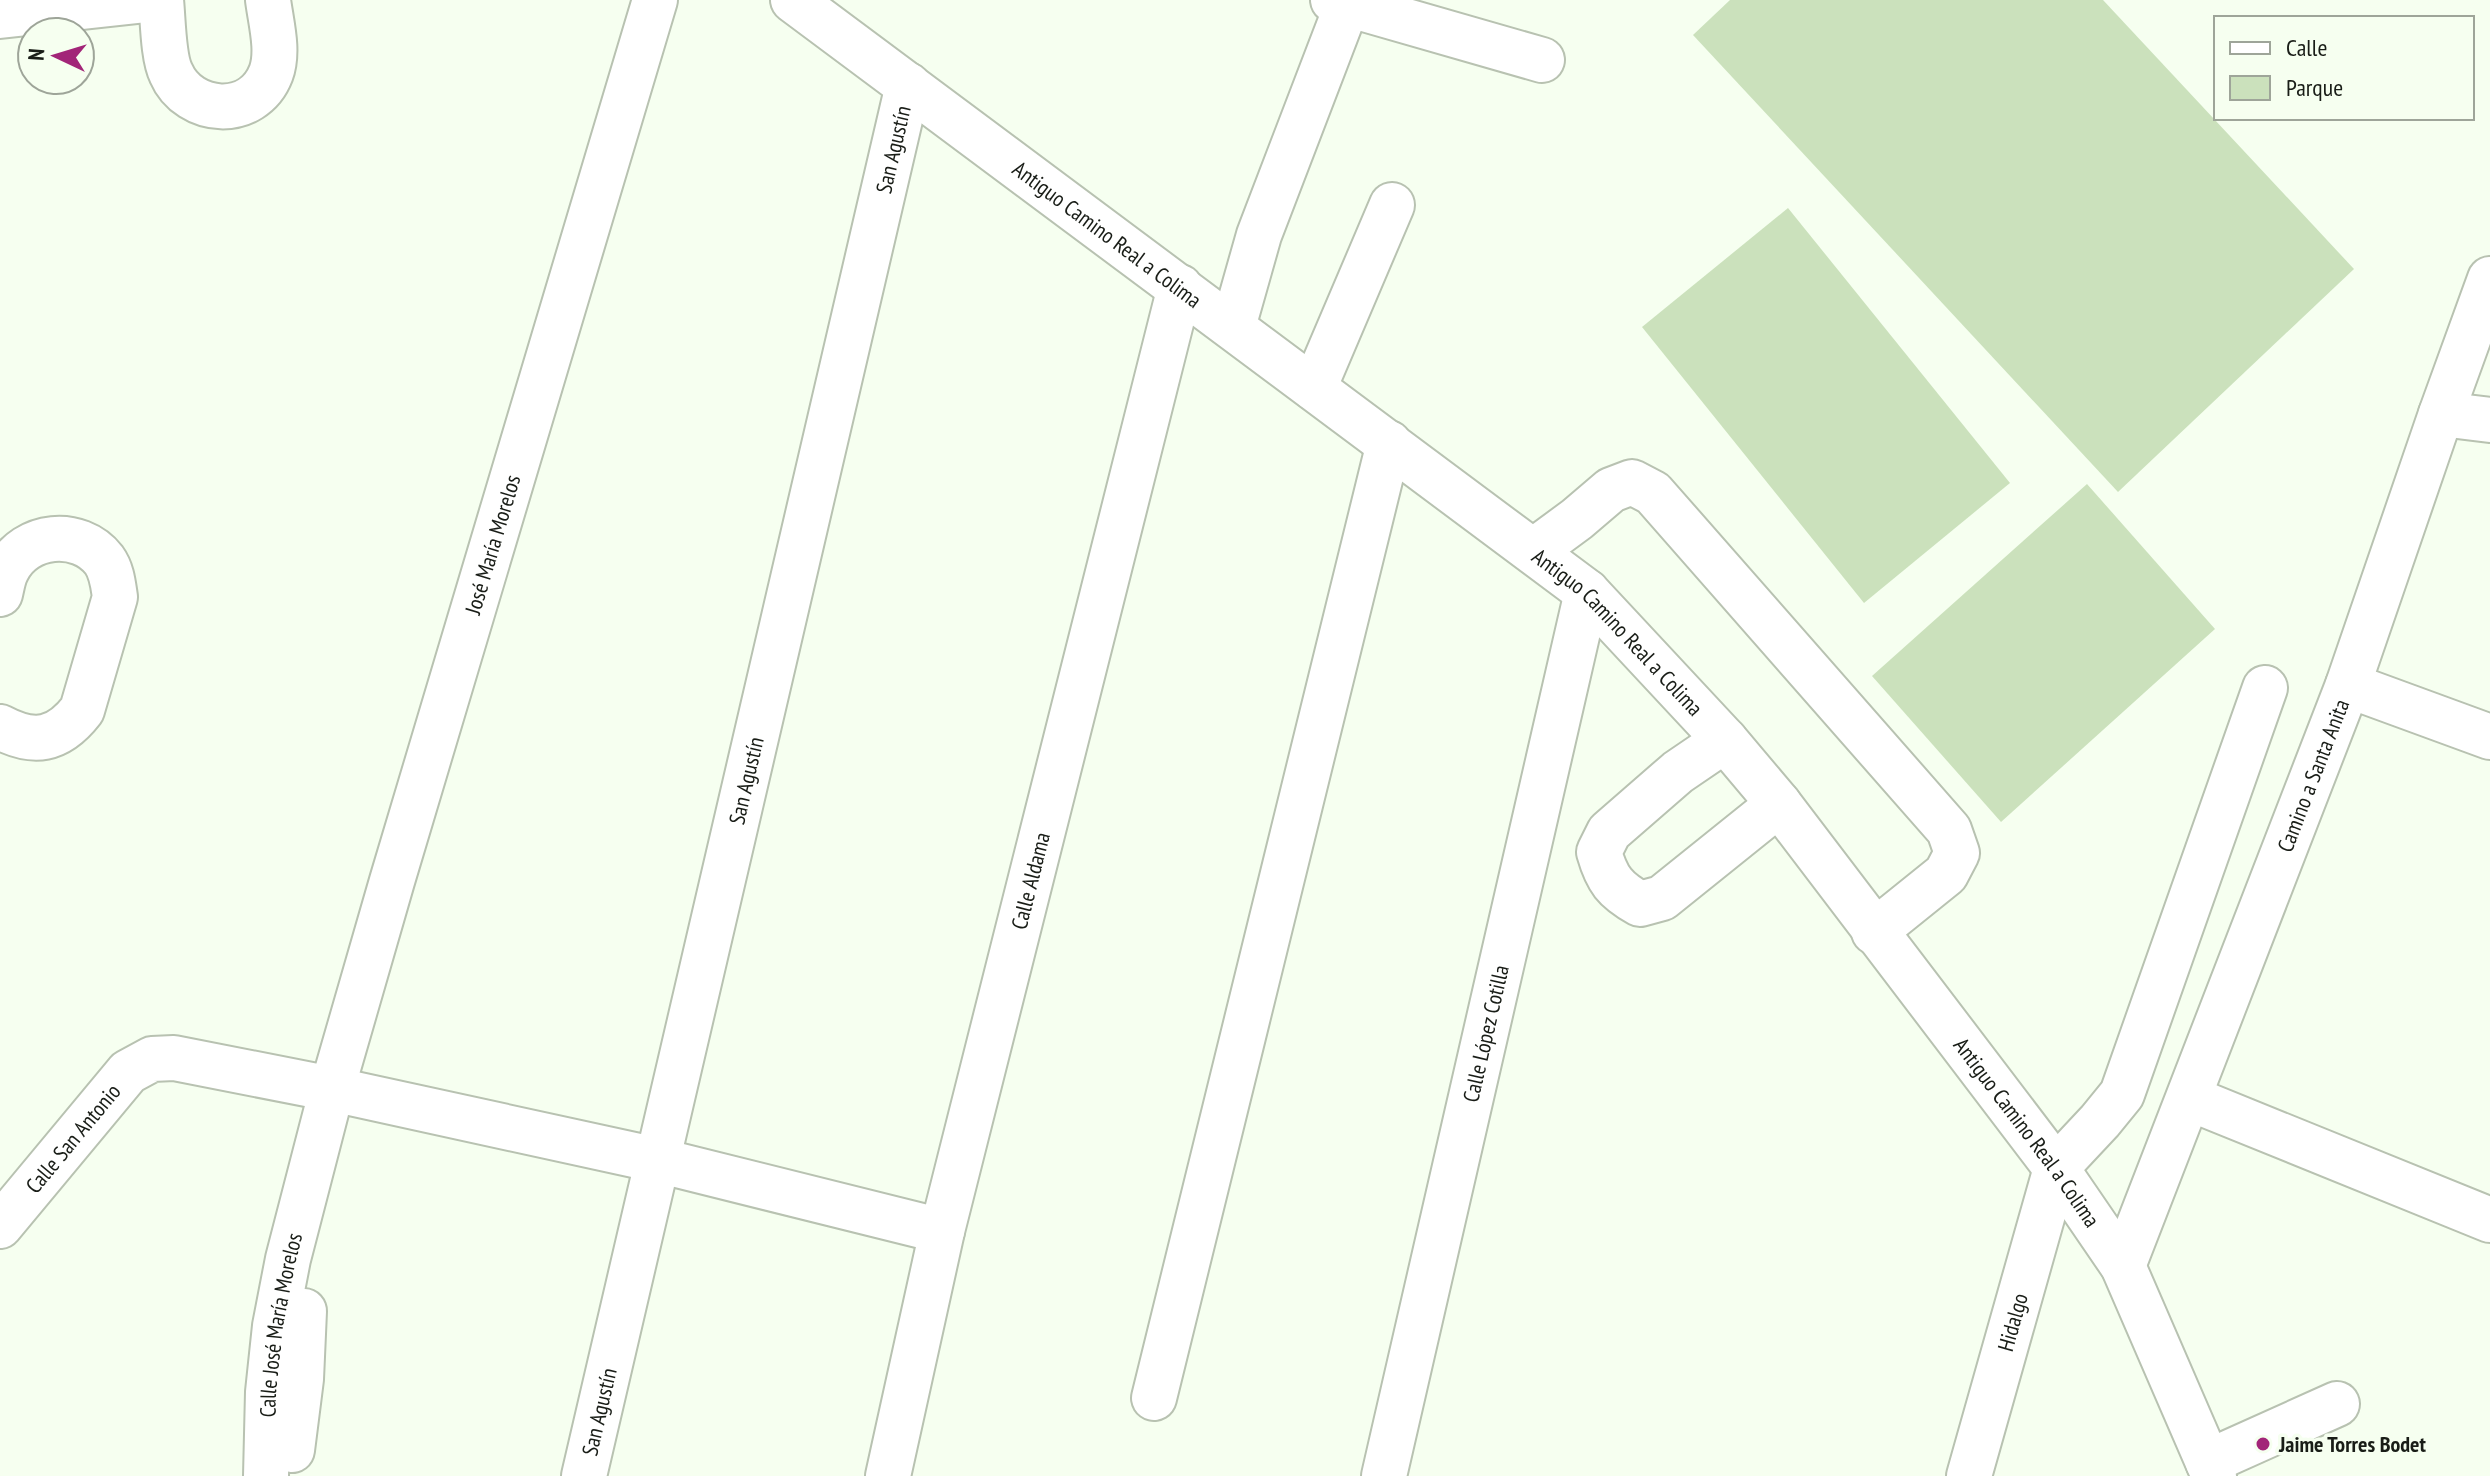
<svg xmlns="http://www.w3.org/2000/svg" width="2490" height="1476" viewBox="0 0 2490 1476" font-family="'PT Sans Narrow',sans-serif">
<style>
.green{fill:#cbe1bc}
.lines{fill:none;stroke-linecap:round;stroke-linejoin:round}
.minor-casing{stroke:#b8c2b1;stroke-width:48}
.major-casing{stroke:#b8c2b1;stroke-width:48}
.minor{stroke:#fff;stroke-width:44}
.major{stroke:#fff;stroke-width:44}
.poi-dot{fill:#a22578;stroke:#f6fff0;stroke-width:3}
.labels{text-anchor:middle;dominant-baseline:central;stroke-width:7;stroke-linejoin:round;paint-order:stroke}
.street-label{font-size:22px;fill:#191d17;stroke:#f6fff0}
.poi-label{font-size:22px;font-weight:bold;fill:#191d17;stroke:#f6fff0;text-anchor:start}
</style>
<rect width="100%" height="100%" fill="#f6fff0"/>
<g class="green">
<polygon points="1730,0 2103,0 2354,269 2118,492 1693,35"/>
<polygon points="1788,208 2010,483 1864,603 1642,327"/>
<polygon points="2087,484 2215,629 2001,822 1872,676"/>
</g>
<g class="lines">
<defs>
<g id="minor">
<path d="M161 0C163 19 163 57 171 73 189 115 253 120 271 73 279 51 271 23 268 0"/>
<polyline points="1333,0 1542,60"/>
<polyline points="0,16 147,0"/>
<polyline points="1233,327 1259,235 1349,0"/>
<polyline points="1314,388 1392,205"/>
<polyline points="2441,414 2490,420"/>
<polyline points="1535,550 1577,519 1611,490 1632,482 1653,493 1949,830 1957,853 1946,874 1874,932"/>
<path d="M0 594C2 586 3 577 7 570 25 533 79 528 104 560 112 571 113 584 115 597L82 710C58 741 34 745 0 727"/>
<polyline points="2348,685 2490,737"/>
<path d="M1725 740 1678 772 1609 832 1599 852C1607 880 1615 890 1640 904L1662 898 1779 804"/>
<polyline points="2189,1098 2490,1220"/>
<path id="s1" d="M0 1226 128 1072 152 1059 174 1058 332 1089 657 1160 942 1231"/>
<path id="s2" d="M2123 1266 2348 685 2441 414 2490 279"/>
<polyline points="1154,1398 1389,443"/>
<polyline points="292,1450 301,1379 304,1311"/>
<polyline points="2208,1462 2337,1404"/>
<path id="s3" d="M266 1476 268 1392 275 1326 288 1259 332 1089 392 881 655 0"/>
<path id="s4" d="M584 1476 908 85"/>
<path id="s5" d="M888 1476 942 1231 1180 287"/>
<path id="s6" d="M1384 1476 1587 592"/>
<path id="s7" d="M1969 1476 2056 1168 2100 1121 2122 1094 2265 688"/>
</g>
<g id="major">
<path id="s8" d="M793 0 1587 592 1725 740 1779 804 2056 1168 2123 1266 2214 1476"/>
</g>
</defs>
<use href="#minor" class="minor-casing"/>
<use href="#major" class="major-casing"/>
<use href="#minor" class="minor"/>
<use href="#major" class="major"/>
</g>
<circle class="poi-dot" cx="2263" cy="1444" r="8"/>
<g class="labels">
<g class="street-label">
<text stroke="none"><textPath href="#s4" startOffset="1362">San Agustín</textPath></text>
<text stroke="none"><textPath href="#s8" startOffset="392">Antiguo Camino Real a Colima</textPath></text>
<text stroke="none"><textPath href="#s3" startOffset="962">José María Morelos</textPath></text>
<text stroke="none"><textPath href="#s8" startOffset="1040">Antiguo Camino Real a Colima</textPath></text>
<text stroke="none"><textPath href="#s2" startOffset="526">Camino a Santa Anita</textPath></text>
<text stroke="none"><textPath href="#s4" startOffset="714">San Agustín</textPath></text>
<text stroke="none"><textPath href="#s5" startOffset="612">Calle Aldama</textPath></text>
<text stroke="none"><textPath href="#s6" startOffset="454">Calle López Cotilla</textPath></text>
<text stroke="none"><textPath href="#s8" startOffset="1688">Antiguo Camino Real a Colima</textPath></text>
<text stroke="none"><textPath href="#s1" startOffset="114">Calle San Antonio</textPath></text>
<text stroke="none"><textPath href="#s7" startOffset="160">Hidalgo</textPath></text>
<text stroke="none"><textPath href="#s3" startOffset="152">Calle José María Morelos</textPath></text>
<text stroke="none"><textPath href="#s4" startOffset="66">San Agustín</textPath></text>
</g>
<g class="poi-label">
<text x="2279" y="1444">Jaime Torres Bodet</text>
</g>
</g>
<rect x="2214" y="16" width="260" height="104" fill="#f6fff0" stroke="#9ea599" stroke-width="2"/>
<rect x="2230" y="42" width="40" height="12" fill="#ffffff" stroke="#9ea599" stroke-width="2"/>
<text x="2286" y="56" font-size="24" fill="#191d17">Calle</text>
<rect x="2230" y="76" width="40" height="24" fill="#cbe1bc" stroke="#9ea599" stroke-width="2"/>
<text x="2286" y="96" font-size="24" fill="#191d17">Parque</text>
<g transform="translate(56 56) rotate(274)"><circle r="38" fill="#f6fff0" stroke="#9ea599" stroke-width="2"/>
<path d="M0-6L14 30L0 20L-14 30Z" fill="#a22578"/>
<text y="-12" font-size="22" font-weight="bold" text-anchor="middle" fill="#191d17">N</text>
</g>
</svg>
